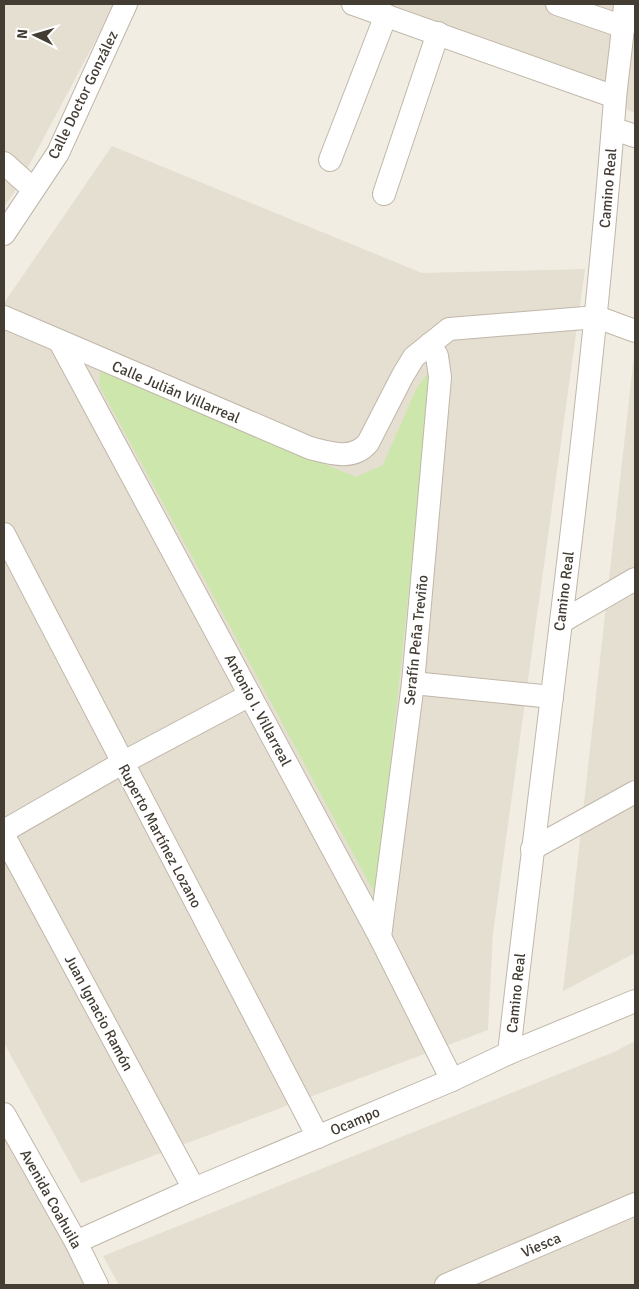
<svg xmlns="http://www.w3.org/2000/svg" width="639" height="1289" viewBox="0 0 639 1289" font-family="Signika,sans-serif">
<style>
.residential{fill:#e5dfd1}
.park{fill:#cde6ac}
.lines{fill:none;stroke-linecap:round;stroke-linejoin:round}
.minor-casing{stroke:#c0b7a9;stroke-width:24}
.minor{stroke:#fff;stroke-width:22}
.labels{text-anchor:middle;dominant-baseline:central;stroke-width:4;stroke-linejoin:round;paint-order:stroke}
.street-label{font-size:15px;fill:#433d34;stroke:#fff}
</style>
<rect width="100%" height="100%" fill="#f1ede3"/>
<g class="residential">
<polygon points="4,4 115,4 17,188 4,207"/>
<polygon points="373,4 635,4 635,113"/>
<polygon points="112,146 422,273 585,269 493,933 488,1030 81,1183 4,1043 4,303"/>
<polygon points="635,346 635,953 563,991"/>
<polygon points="635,1041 635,1285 119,1285 103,1256 614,1052"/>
<polygon points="4,1120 92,1285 4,1285"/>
</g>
<polygon class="park" points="433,366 376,896 99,385 100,371 356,477 383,465 416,389"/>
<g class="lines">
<defs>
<g id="minor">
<polyline points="353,4 615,97"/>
<polyline points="557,4 624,27"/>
<polyline points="614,129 635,136"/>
<polyline points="330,160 386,15"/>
<polyline points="4,163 33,189"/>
<polyline points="384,194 438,33"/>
<polyline points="4,234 58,153 126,4"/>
<path d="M4 317 310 448C330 453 353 461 368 443L403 375 414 357 449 329 597 317 635 331"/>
<polyline points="60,342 380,937 452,1080"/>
<polyline points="4,534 318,1137"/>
<polyline points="561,622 635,579"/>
<polyline points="413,683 552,697"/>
<polyline points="4,831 122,763 250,695"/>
<polyline points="4,836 194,1189"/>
<polyline points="532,849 635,792"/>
<polyline points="380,937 413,683 440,377 437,356 430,344"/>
<path d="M509 1053C545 735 591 418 615 99 618 67 623 36 625 4"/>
<polyline points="4,1114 76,1242 97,1285"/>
<polyline points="76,1242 194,1189 452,1080 509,1053 635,1001"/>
<polyline points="446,1285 635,1204"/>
</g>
</defs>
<use href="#minor" class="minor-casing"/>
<use href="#minor" class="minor"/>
</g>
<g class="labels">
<g class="street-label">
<text transform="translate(83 95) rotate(-64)">Calle Doctor González</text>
<text transform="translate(608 188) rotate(-85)">Camino Real</text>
<text transform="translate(176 392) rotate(23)">Calle Julián Villarreal</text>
<text transform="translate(564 591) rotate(-83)">Camino Real</text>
<text transform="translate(416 640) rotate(-84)">Serafín Peña Treviño</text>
<text transform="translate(258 710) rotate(62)">Antonio I. Villarreal</text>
<text transform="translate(160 836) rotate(62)">Ruperto Martínez Lozano</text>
<text transform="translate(516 993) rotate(-84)">Camino Real</text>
<text transform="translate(99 1013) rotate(62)">Juan Ignacio Ramón</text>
<text transform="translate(355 1121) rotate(-23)">Ocampo</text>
<text transform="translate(51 1199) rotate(61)">Avenida Coahuila</text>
<text transform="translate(541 1245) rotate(-23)">Viesca</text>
</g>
</g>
<rect width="639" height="1289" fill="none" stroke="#433d34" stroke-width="10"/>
<g transform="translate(35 35) rotate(275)" stroke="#ffffff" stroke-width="4" paint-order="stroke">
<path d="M0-4L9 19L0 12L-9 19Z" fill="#433d34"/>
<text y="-8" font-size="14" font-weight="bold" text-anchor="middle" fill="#433d34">N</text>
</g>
</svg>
